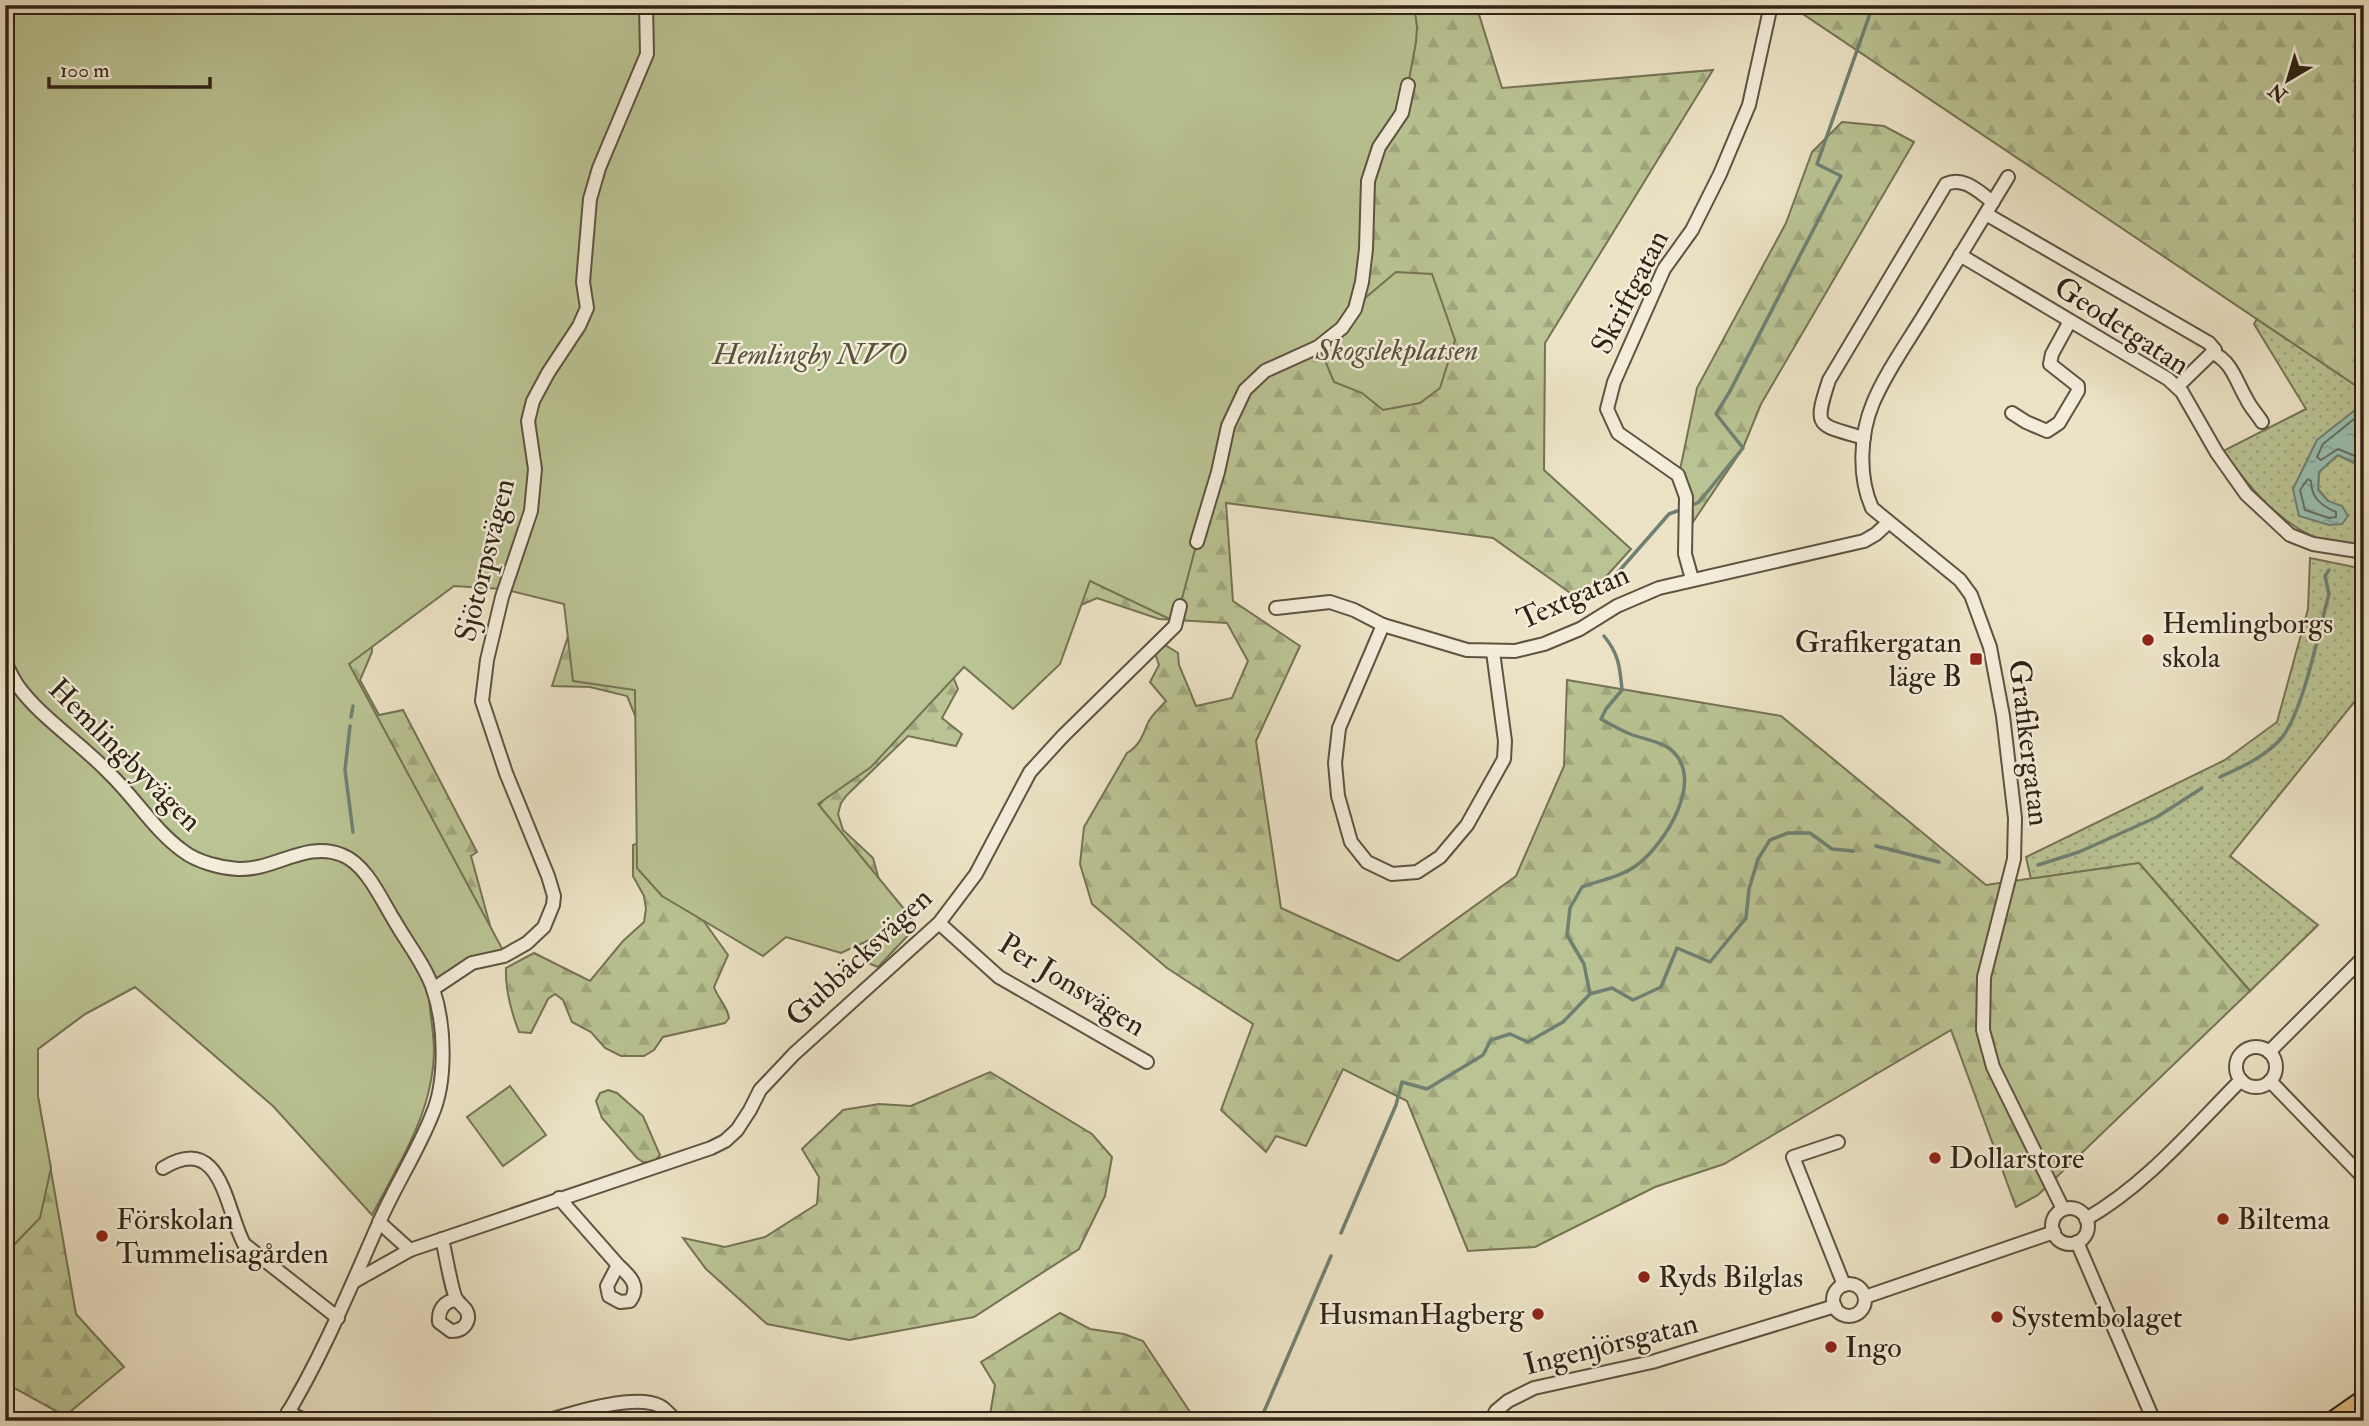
<svg xmlns="http://www.w3.org/2000/svg" width="2369" height="1426" viewBox="0 0 2369 1426" font-family="'IM FELL Double Pica',serif">
<style>
.grass{fill:url(#grass-dots);stroke:#757354;stroke-width:2}
.forest{fill:url(#forest-firs);stroke:#757354;stroke-width:2}
.green{fill:#bac393;stroke:#757354;stroke-width:2}
.water{fill:url(#water-ripples);stroke:#6f8073;stroke-width:2}
.lines{fill:none;stroke-linecap:round;stroke-linejoin:round}
.shore{stroke:#647063;stroke-width:2}
.stream{stroke:#6f8073;stroke-width:3.5}
.minor-casing{stroke:#5f5341;stroke-width:16}
.primary-casing{stroke:#302315;stroke-width:23}
.minor{stroke:#f3edda;stroke-width:12}
.primary{stroke:#e6c283;stroke-width:19}
.poi-dot{fill:#8f2418;stroke:#f3edda;stroke-width:2.5}
.labels{text-anchor:middle;dominant-baseline:central;stroke-width:5;stroke-linejoin:round;paint-order:stroke}
.street-label{font-size:30px;fill:#302315;stroke:#f3edda}
.park-label{font-size:30px;font-style:italic;fill:#59533b;stroke:#f3edda}
.poi-label{font-size:30px;fill:#302315;stroke:#f3edda;text-anchor:start}
</style>
<defs>
<pattern id="grass-dots" width="8" height="8" patternUnits="userSpaceOnUse" patternTransform="scale(1.75)"><rect width="8" height="8" fill="#bac393"/><path d="M2 2h.1M6 6h.1" fill="none" stroke="#a0a77e" stroke-width="1.8" stroke-linecap="round"/></pattern>
<pattern id="forest-firs" width="22" height="20" patternUnits="userSpaceOnUse" patternTransform="scale(1.75)"><rect width="22" height="20" fill="#bac393"/><path d="M5 1l3.5 6h-7zM16 11l3.5 6h-7z" fill="#a0a77e"/></pattern>
<pattern id="water-ripples" width="26" height="14" patternUnits="userSpaceOnUse" patternTransform="scale(1.75)"><rect width="26" height="14" fill="#99beb1"/><path d="M2 4q2-2 4 0t4 0M15 11q2-2 4 0t4 0" fill="none" stroke="#84a397"/></pattern>
</defs>
<rect width="100%" height="100%" fill="#ece3c6"/>
<filter id="stains"><feTurbulence type="fractalNoise" baseFrequency=".00286" numOctaves="4"/><feColorMatrix values="0 0 0 0 .2 0 0 0 0 .09 0 0 0 0 .02 0 0 0 .5 -.17"/></filter>
<radialGradient id="worn" r=".72"><stop offset=".6" stop-color="#630" stop-opacity="0"/><stop offset="1" stop-color="#630" stop-opacity=".3"/></radialGradient>
<g class="grass">
<path d="M2257 319 2364 391V403L2293 489 2328 501 2318 489 2319 471 2338 455 2358 465 2364 460V544L2355 542V547C2342 544 2325 543 2313 537 2274 518 2248 485 2223 451L2306 409 2254 324Z"/>
<polygon points="2310,558 2364,569 2364,690 2230,856 2318,925 2250,991 2139,863 2031,879 2026,857 2225,760 2277,722 2308,609"/>
</g>
<g class="forest">
<path d="M5 5H1476L1502 88 1713 70 1545 343 1544 470 1631 549 1583 602 1493 538 1226 503 1233 601 1300 646 1256 741 1281 908 1398 961 1516 876 1564 766 1567 680 1781 716 1986 885 2139 863 2250 991 2038 1195 2016 1207 1951 1030 1724 1164 1655 1187 1535 1247 1468 1251 1407 1101 1343 1069 1306 1146 1276 1136 1266 1152 1221 1110 1253 1024 1167 968 1092 904 1080 864 1084 827 1127 753C1139 746 1142 737 1147 725 1150 716 1160 708 1166 701L1150 682 1159 665 1155 653 1165 645 1178 653 1179 665 1196 706 1232 698 1248 661 1227 623 1159 619 1097 598 1081 605 1047 567 948 664 958 689 942 718 962 734 956 746 908 736 847 795 841 803 838 814 843 830 873 858 881 887 916 927 878 967 868 963 865 945 857 937 815 812 832 788 644 737 627 696 590 687 552 686 576 611 559 588 444 583 371 629 372 652 360 680 379 715 403 710 477 852 471 856 497 951Z"/>
<polygon points="1799,5 2364,5 2364,391 1797,10"/>
<polygon points="1842,122 1884,126 1914,142 1761,404 1743,448 1693,522 1692,496 1680,470 1697,388 1786,223 1812,152"/>
<path d="M668 833 683 892 728 955 714 987C718 999 727 1005 729 1018L725 1023 663 1037 654 1050 644 1056H621L605 1048 591 1032 572 1022 563 1000 555 994 548 999 531 1033 519 1032C511 1011 505 990 506 968L534 953 590 981 623 941 644 922 646 909 644 896 633 876V845Z"/>
<polygon points="5,839 153,1000 135,987 85,1014 38,1049 38,1097 76,1314 124,1367 65,1416 5,1383"/>
<polygon points="990,1072 1092,1134 1112,1157 1105,1196 1079,1249 974,1317 849,1340 767,1324 706,1269 683,1238 725,1247 765,1237 817,1204 819,1177 802,1149 843,1110 879,1104 911,1106"/>
<polygon points="608,1090 617,1093 643,1116 660,1155 654,1162 643,1162 637,1158 602,1118 596,1101 600,1093"/>
<polygon points="1060,1313 1090,1329 1124,1334 1143,1341 1196,1421 989,1421 995,1385 981,1362"/>
</g>
<g class="green">
<path d="M5 5H1414L1417 27 1416 42 1408 85 1373 163 1362 282 1342 328 1245 390 1197 542 1180 606 1178 623 1090 581 1060 664 1013 709 964 667 871 767 818 804 913 920 841 953 786 937 763 956 662 896 637 868 635 690 573 681 564 604 503 589 454 586 349 664 505 954 457 974 429 997C430 1015 434 1033 434 1051 433 1112 400 1162 372 1215L273 1106 135 987 85 1014 38 1049V1097L51 1168 40 1218 5 1254Z"/>
<polygon points="1396,272 1432,274 1455,340 1440,388 1420,403 1383,410 1362,393 1334,382 1321,351 1347,332 1364,299"/>
<polygon points="510,1086 546,1135 503,1166 467,1117"/>
</g>
<polygon class="water" points="2364,403 2364,460 2359,465 2338,455 2319,472 2318,490 2328,501 2342,506 2348,516 2342,524 2329,525 2299,516 2293,489 2317,440"/>
<g class="lines">
<g class="shore">
<polyline points="2364,411 2323,444 2317,457 2321,460 2338,449 2355,456 2364,455"/>
<path d="M2308 479 2311 481C2311 498 2322 506 2336 512V517L2329 518 2305 510 2300 490Z"/>
</g>
<g class="stream">
<polyline points="1695,504 1699,502 1743,448 1716,414 1730,391 1841,176 1817,164 1873,5"/>
<polyline points="1613,578 1669,514 1677,511"/>
<polyline points="351,717 353,706"/>
<polyline points="350,726 345,770 353,832"/>
<path d="M2220 777C2242 767 2262 758 2279 741 2303 716 2319 629 2329 594L2325 576 2329 570"/>
<polyline points="1876,846 1939,862"/>
<polyline points="2038,865 2079,852 2157,817 2202,788"/>
<path d="M1590 994 1584 964 1567 935 1570 908 1582 887C1598 881 1623 876 1637 865 1665 844 1707 778 1670 749 1660 741 1642 739 1630 734 1620 730 1610 724 1601 719L1606 709 1622 690C1620 668 1619 654 1604 636"/>
<polyline points="1341,1233 1396,1105 1402,1082 1427,1089 1483,1055 1491,1040 1510,1034 1528,1042 1563,1022 1590,994 1612,988 1633,1000 1661,987 1677,948 1710,962 1746,918 1749,889 1758,859 1770,840 1788,833 1810,833 1832,849 1853,851"/>
<polyline points="1260,1421 1331,1256"/>
</g>
<defs>
<g id="minor">
<path d="M2008 177C1980 223 1952 269 1924 315 1907 343 1886 372 1873 403 1860 434 1858 477 1872 508L1960 580 1971 595 1990 647 2003 716 2015 818 2014 859 1984 977 1983 1030 1993 1067 2063 1209"/>
<polyline points="1986,214 2209,343 2215,350 2177,387"/>
<polyline points="1960,255 2168,379 2182,392 2217,453 2246,494 2290,535 2313,544 2364,552"/>
<path d="M2213 353C2232 362 2236 381 2246 398 2250 407 2257 414 2262 422"/>
<polyline points="2012,413 2026,422 2047,431 2059,423 2078,391 2078,386 2050,364 2052,354 2070,321"/>
<path d="M1864 438C1817 424 1813 429 1829 380L1946 184C1964 176 1979 192 1993 202"/>
<polyline points="1197,542 1218,472 1228,426 1245,390 1265,371 1318,347 1342,328 1355,309 1362,282 1366,249 1368,181 1379,147 1402,113 1408,85"/>
<polyline points="1692,579 1685,554 1686,497 1678,475 1618,433 1607,409 1614,382 1664,269 1692,230 1720,174 1749,105 1771,5"/>
<polyline points="1276,608 1330,602 1354,610 1383,625 1467,650 1515,651 1544,644 1580,629 1617,606 1659,588 1864,541 1876,534 1888,523"/>
<polyline points="1383,625 1339,728 1335,763 1338,796 1351,842 1367,862 1392,874 1417,872 1440,857 1467,825 1504,759 1505,741 1493,652"/>
<path d="M5 662C9 670 13 679 18 686 40 717 83 745 110 774 135 798 155 831 183 851 197 862 221 868 238 869 273 871 307 840 342 855 366 864 381 899 394 920 407 943 425 965 433 989 445 1024 447 1081 432 1115 417 1153 394 1187 378 1225 349 1291 321 1359 283 1421"/>
<polyline points="939,923 999,977 1147,1062"/>
<polyline points="433,989 472,963 504,956 527,943 544,927 553,905 554,896 548,876 506,773 482,701 487,660 502,597 531,511 535,469 528,421 533,401 548,373 579,326 587,308 583,282 590,199 599,168 647,54 646,5"/>
<circle cx="2256" cy="1067" r="20"/>
<polyline points="2269,1052 2364,957"/>
<polyline points="2270,1081 2364,1178"/>
<polyline points="1838,1142 1793,1157 1844,1285"/>
<path d="M163 1168C222 1132 225 1208 244 1244L338 1318"/>
<path d="M559 1198 618 1265 607 1286 609 1296 620 1302 630 1301C641 1286 630 1276 618 1265"/>
<circle cx="2070" cy="1226" r="18"/>
<path d="M2086 1219C2146 1185 2193 1128 2241 1080"/>
<polyline points="379,1222 410,1250"/>
<path d="M442 1239C445 1250 452 1294 457 1300 462 1307 469 1309 468 1319 466 1328 459 1331 451 1331L439 1322C438 1310 444 1301 456 1300"/>
<polyline points="2077,1242 2154,1421"/>
<polyline points="355,1281 410,1250 711,1148 725,1141 737,1130 750,1110 760,1090 794,1054 939,923 976,874 1030,772 1063,736 1175,626 1180,606"/>
<circle cx="1849" cy="1300" r="16"/>
<polyline points="1865,1297 2054,1232"/>
<polyline points="288,1412 306,1421"/>
<path d="M546 1421C573 1413 635 1393 660 1406 666 1409 671 1416 676 1421"/>
<polyline points="1491,1421 1496,1411 1508,1401 1534,1388 1652,1362 1835,1306"/>
</g>
<polyline id="primary" points="2334,1421 2364,1400"/>
</defs>
<use href="#minor" class="minor-casing"/>
<use href="#primary" class="primary-casing"/>
<use href="#minor" class="minor"/>
<use href="#primary" class="primary"/>
</g>
<g class="poi-dot">
<circle cx="2148" cy="640" r="7"/>
<rect x="1969" y="652" width="14" height="14" rx="3.5"/>
<circle cx="1935" cy="1158" r="7"/>
<circle cx="2223" cy="1219" r="7"/>
<circle cx="102" cy="1236" r="7"/>
<circle cx="1644" cy="1277" r="7"/>
<circle cx="1538" cy="1314" r="7"/>
<circle cx="1997" cy="1317" r="7"/>
<circle cx="1831" cy="1347" r="7"/>
</g>
<g class="labels">
<g class="street-label">
<text transform="translate(1630 292) rotate(-63)">Skriftgatan</text>
<text transform="translate(2122 326) rotate(33)">Geodetgatan</text>
<text transform="translate(485 560) rotate(-76)">Sjötorpsvägen</text>
<text transform="translate(1573 597) rotate(-24)">Textgatan</text>
<text transform="translate(2029 743) rotate(83)">Grafikergatan</text>
<text transform="translate(125 755) rotate(45)">Hemlingbyvägen</text>
<text transform="translate(859 957) rotate(-43)">Gubbäcksvägen</text>
<text transform="translate(1072 985) rotate(32)">Per Jonsvägen</text>
<text transform="translate(1611 1344) rotate(-14)">Ingenjörsgatan</text>
</g>
<g class="park-label">
<text x="1397" y="350">Skogslekplatsen</text>
<text x="810" y="354">Hemlingby NVO</text>
</g>
<g class="poi-label">
<text x="2162" y="623">Hemlingborgs<tspan x="2162" dy="34">skola</tspan></text>
<text x="1962" y="642" text-anchor="end">Grafikergatan<tspan x="1962" dy="34">läge B</tspan></text>
<text x="1949" y="1158">Dollarstore</text>
<text x="116" y="1219">Förskolan<tspan x="116" dy="34">Tummelisagården</tspan></text>
<text x="2237" y="1219">Biltema</text>
<text x="1658" y="1277">Ryds Bilglas</text>
<text x="1524" y="1314" text-anchor="end">HusmanHagberg</text>
<text x="2011" y="1317">Systembolaget</text>
<text x="1845" y="1347">Ingo</text>
</g>
</g>
<rect width="2369" height="1426" fill="none" stroke="#ece3c6" stroke-width="28"/>
<rect x="7" y="7" width="2355" height="1412" fill="none" stroke="#302315" stroke-width="3.5"/>
<rect x="14" y="14" width="2341" height="1398" fill="none" stroke="#302315" stroke-width="2"/>
<g transform="translate(2288 80) rotate(218)" stroke="#f3edda" stroke-width="5" paint-order="stroke">
<path d="M0-5L12 26L0 18L-12 26Z" fill="#302315"/>
<text y="-10" font-size="19" font-weight="bold" text-anchor="middle" fill="#302315">N</text>
</g>
<path d="M49 77v10h161v-10" fill="none" stroke="#302315" stroke-width="3.5"/>
<text x="60" y="77" font-size="21" fill="#302315" stroke="#f3edda" stroke-width="5" paint-order="stroke">100 m</text>
<rect width="100%" height="100%" filter="url(#stains)"/>
<rect width="100%" height="100%" fill="url(#worn)"/>
</svg>
